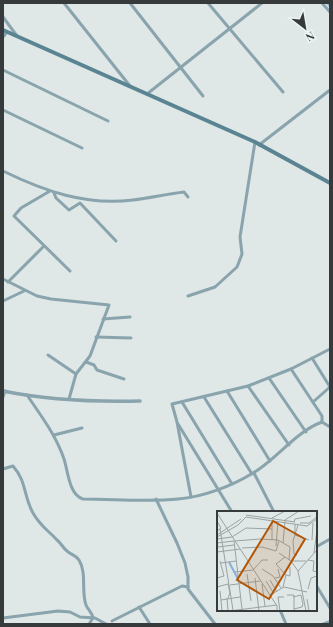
<svg xmlns="http://www.w3.org/2000/svg" width="333" height="627" viewBox="0 0 333 627" font-family="'Playfair Display',serif">
<style>
.lines{fill:none;stroke-linecap:round;stroke-linejoin:round}
.canal{stroke:#87b0d9;stroke-width:3}
.minor{stroke:#89a4ad;stroke-width:3}
.tertiary{stroke:#89a4ad;stroke-width:3.5}
.secondary{stroke:#5a8492;stroke-width:4}
.inset-river{fill:none;stroke:#87b0d9;stroke-width:2}
.inset-road{fill:none;stroke:#9ca2a2;stroke-width:1}
.view{fill:#b35504;fill-opacity:0.15;stroke:#b35504;stroke-width:2}
.inset-edge{fill:none;stroke:#373a3a;stroke-width:2}
</style>
<rect width="100%" height="100%" fill="#dfe7e7"/>
<g class="lines">
<polyline class="canal" points="328,3 330,6"/>
<g class="minor">
<polyline points="64,3 130,86"/>
<polyline points="130,3 203,96"/>
<polyline points="208,3 283,92"/>
<polyline points="322,3 330,12"/>
<polyline points="3,17 17,36"/>
<polyline points="3,37 7,32"/>
<polyline points="3,70 108,121"/>
<polyline points="147,94 262,3"/>
<polyline points="3,110 82,148"/>
<polyline points="259,145 330,90"/>
<path d="M3 171C44 191 86 206 133 200 150 198 167 194 184 192L188 197"/>
<polyline points="50,191 21,208 14,216 70,271"/>
<polyline points="54,193 56,198 69,210 80,203 116,241"/>
<polyline points="3,279 37,296 51,299 109,305 90,356 76,374 69,399"/>
<polyline points="8,282 44,246"/>
<polyline points="188,296 215,287 237,267 242,254 240,237 255,142"/>
<polyline points="3,301 24,291"/>
<polyline points="103,319 130,317"/>
<polyline points="96,337 131,338"/>
<polyline points="48,355 76,374"/>
<polyline points="312,358 330,387"/>
<polyline points="86,362 94,365 97,370 124,379"/>
<polyline points="291,369 322,416 322,422"/>
<polyline points="269,378 306,432"/>
<polyline points="248,386 289,445"/>
<polyline points="227,391 270,461"/>
<path d="M27 395C41 416 56 435 64 459 68 471 69 495 83 499 114 499 147 502 178 499 203 497 232 486 253 473 277 459 295 432 322 422L330 427"/>
<polyline points="3,397 5,391"/>
<polyline points="204,397 252,474"/>
<polyline points="182,402 232,484"/>
<polyline points="313,402 330,387"/>
<polyline points="178,424 232,512"/>
<polyline points="54,435 82,428"/>
<path d="M3 469 13 466C27 482 23 495 33 513 41 527 47 529 57 540 61 543 63 548 67 551 71 555 76 555 79 560 87 573 81 591 86 605 88 610 92 612 93 618L89 624"/>
<polyline points="254,473 274,512"/>
<polyline points="191,497 177,422 172,404 248,386 291,369 330,349"/>
<polyline points="156,499 177,543 185,563 188,577 188,589 215,624"/>
<polyline points="316,547 330,539"/>
<polyline points="316,585 330,608"/>
<polyline points="139,607 150,624"/>
<polyline points="280,610 286,624"/>
<polyline points="3,618 58,611 70,612 80,617 95,618 106,624"/>
<polyline points="112,621 182,586 188,587"/>
</g>
<g class="tertiary">
<path d="M3 391C47 400 95 402 140 401"/>
<polyline points="324,624 330,622"/>
</g>
<polyline class="secondary" points="3,30 255,142 330,183"/>
</g>
<g transform="translate(217 511)">
<rect width="100" height="100" fill="#dfe7e7"/>
<path class="inset-river" d="M12 51 21 68"/>
<path class="inset-road" d="M0 2 60 95V100M29 4 78 11M55 7 68 0M0 10 4 17 0 20M77 11 78 8 94 5M83 12H92L100 6M78 13V24L92 29M3 18 16 99M0 24 24 8M0 26 21 14 29 6 90 15 100 8M15 26 29 17 55 18M0 28 15 26M55 29V10M95 29 96 12M17 30 25 98M18 30 43 28 61 29 73 36 72 49M0 32 17 30M66 32 68 9 82 0M59 35 61 11M1 36 17 34M25 37 45 36 59 40 62 30M0 41 23 38M62 42 74 50 81 60 89 100M97 42 100 19M80 44 77 43 76 30 81 14M68 46 59 53 69 64M91 49 97 50 96 60 100 61M74 50H89M4 52 19 50M45 58 56 65 64 77M36 59 45 49H51M81 60 100 39M18 61 36 59M30 63 34 90M69 64 73 65V56M0 67 7 65 3 50M38 67 42 100M58 67 63 66 61 58M53 69 60 81M49 70 57 83M45 73 48 95M13 74 43 70M0 76 11 73 13 82 11 87M66 76 69 64M91 78 94 67 100 65M3 80 5 100M53 84 67 76 90 81M70 84H77V100M76 86 84 84 86 93 85 96 77 98M10 87 11 100M90 88 92 100M4 89 23 86M12 100 60 94M63 100 61 86H67"/>
<path class="view" d="M56 10 88 28 52 88 20 69Z"/>
<rect width="100" height="100" class="inset-edge"/>
</g>
<rect width="333" height="627" fill="none" stroke="#373a3a" stroke-width="8"/>
<g transform="translate(305 28) rotate(149)" stroke="#ecf5f4" stroke-width="3" paint-order="stroke">
<path d="M0-3L7 15L0 10L-7 15Z" fill="#373a3a"/>
<text y="-6" font-size="11" font-weight="bold" text-anchor="middle" fill="#373a3a">N</text>
</g>
</svg>
